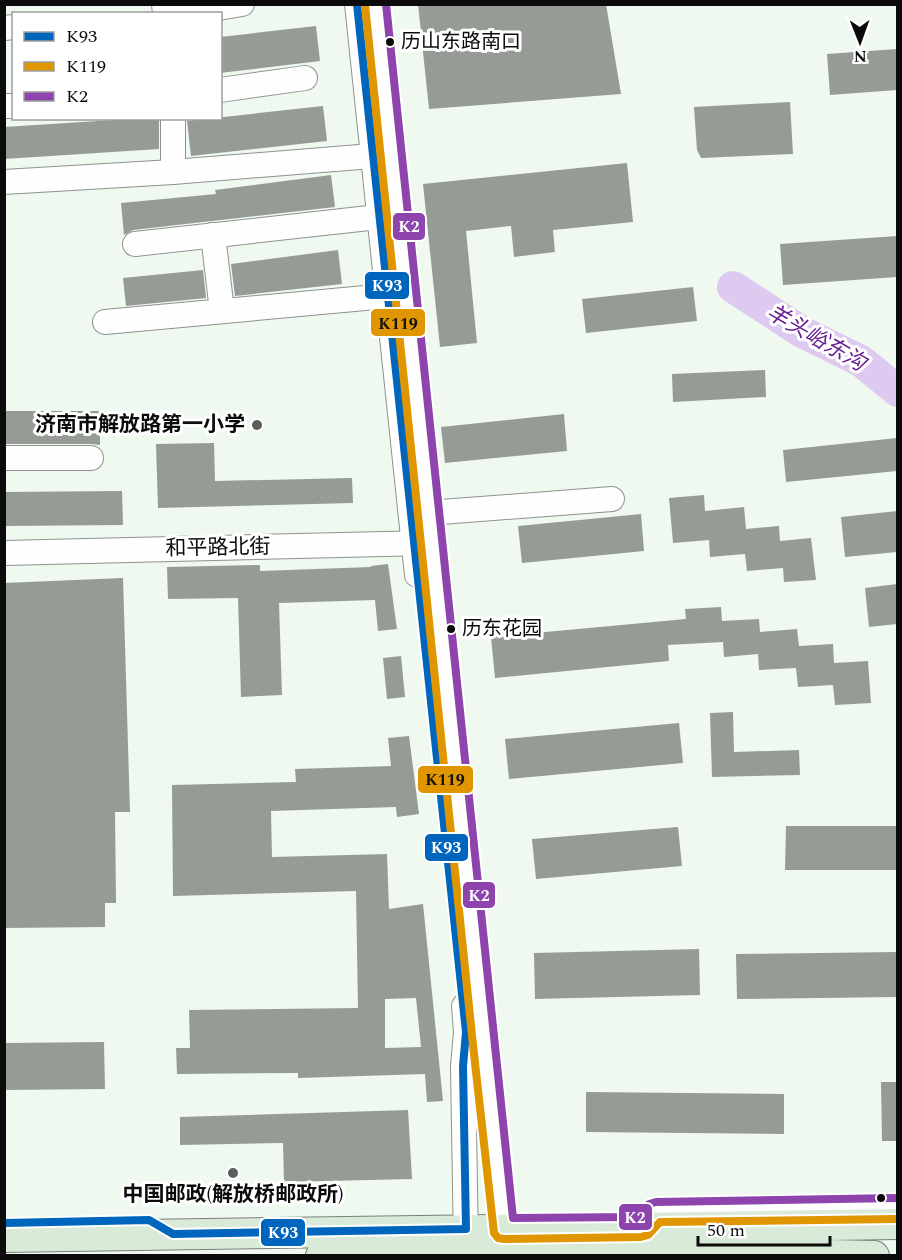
<svg xmlns="http://www.w3.org/2000/svg" width="902" height="1260" viewBox="0 0 902 1260" font-family="Spectral,'Noto Sans SC',serif">
<style>
.lines{fill:none;stroke-linecap:round;stroke-linejoin:round}
.river{stroke:#dec9f0;stroke-width:32}
.building{fill:#969c95;fill-rule:evenodd}
.minor-casing{stroke:#8e928e;stroke-width:26}
.major-casing{stroke:#7b7f7b;stroke-width:32}
.minor{stroke:#fdfefd;stroke-width:24}
.major{stroke:#daead9;stroke-width:30}
.bus-1-casing{stroke:#fff;stroke-width:12}
.bus-2-casing{stroke:#fff;stroke-width:12}
.bus-3-casing{stroke:#fff;stroke-width:12}
.bus-1{stroke:#0065bd;stroke-width:8}
.bus-2{stroke:#df9601;stroke-width:8}
.bus-3{stroke:#8e44ad;stroke-width:8}
.bus-dot{fill:#0b0b0b;stroke:#fff;stroke-width:2}
.poi-dot{fill:#5b5e5b;stroke:#fff;stroke-width:2}
.labels{text-anchor:middle;dominant-baseline:central;stroke-width:6;stroke-linejoin:round;paint-order:stroke}
.bus-label{font-size:20px;fill:#0b0b0b;stroke:#fff;text-anchor:start}
.poi-label{font-size:21px;font-weight:bold;fill:#0b0b0b;stroke:#fff;text-anchor:end}
.street-label{font-size:21px;fill:#0b0b0b;stroke:#fff}
.water-label{font-size:22px;font-style:italic;fill:#671f92;stroke:#fff}
.line-badge{stroke:#fff;stroke-width:2}
.badge-label{font-size:16px;text-anchor:middle;font-weight:bold;fill:#fff}
.pale-badge-label{font-size:16px;text-anchor:middle;font-weight:bold;fill:#111}
</style>
<rect width="100%" height="100%" fill="#eff9ef"/>
<g class="lines">
<polyline class="river" points="733,287 802,332 861,361 898,391"/>
</g>
<g class="building">
<polygon points="418,4 606,4 621,94 429,109"/>
<polygon points="316,26 320,61 220,73 220,37"/>
<polygon points="897,49 897,90 830,95 827,54"/>
<polygon points="790,102 793,154 701,158 697,150 694,107"/>
<polygon points="323,106 327,141 191,156 187,121"/>
<polygon points="145,118 159,118 159,149 4,159 4,127"/>
<polygon points="627,163 633,222 553,230 555,252 514,257 511,226 466,231 477,343 440,347 423,184"/>
<polygon points="331,175 335,207 133,230 124,235 121,203 216,194 215,190"/>
<polygon points="897,236 897,277 783,285 780,244"/>
<polygon points="338,250 342,284 235,296 231,264"/>
<polygon points="203,270 206,298 126,306 123,278"/>
<polygon points="693,287 697,321 586,333 582,299"/>
<polygon points="765,370 766,397 673,402 672,374"/>
<polygon points="4,411 100,411 100,445 91,444 4,444"/>
<polygon points="564,414 567,451 445,463 441,427"/>
<polygon points="897,438 897,471 786,482 783,450"/>
<polygon points="214,443 215,481 352,478 353,503 158,508 156,444"/>
<polygon points="122,491 123,525 4,526 4,492"/>
<polygon points="704,495 705,511 744,507 746,529 779,526 780,541 811,538 816,580 784,582 783,568 747,571 745,554 710,557 709,540 673,543 669,498"/>
<polygon points="897,511 897,552 845,557 841,517"/>
<polygon points="641,514 644,551 522,563 518,526"/>
<polygon points="388,564 397,629 378,631 375,600 279,603 282,695 241,697 238,598 168,599 167,567 260,565 260,571 371,567 371,566"/>
<polygon points="123,578 130,812 115,812 116,903 105,903 105,927 4,928 4,583"/>
<polygon points="897,584 897,624 869,627 865,588"/>
<polygon points="721,607 722,621 759,619 760,632 797,629 799,646 833,644 834,663 868,661 871,703 835,705 833,685 798,687 796,668 759,670 758,654 724,657 723,642 668,645 669,661 495,678 491,637 686,619 685,609"/>
<polygon points="401,656 405,697 387,699 383,658"/>
<polygon points="733,712 734,752 799,750 800,775 712,777 710,713"/>
<polygon points="679,723 683,763 509,779 505,739"/>
<path d="M409 736 419 814 397 817 396 807 271 811 272 857 387 854 389 909 423 904 443 1101 427 1102 425 1074 298 1078V1073L177 1074 176 1048H190L189 1010 358 1008 356 891 173 896 172 785 296 782 295 769 391 766 388 738ZM416 998 421 1047 385 1048V999Z"/>
<polygon points="786,826 897,826 897,870 785,870"/>
<polygon points="678,827 682,866 536,879 532,839"/>
<polygon points="699,949 700,995 535,999 534,953"/>
<polygon points="897,952 897,997 737,999 736,954"/>
<polygon points="104,1042 105,1089 4,1090 4,1043"/>
<polygon points="881,1082 897,1082 897,1141 882,1141"/>
<polygon points="586,1092 784,1094 784,1134 586,1132"/>
<polygon points="408,1110 412,1179 284,1182 283,1143 180,1145 180,1117"/>
</g>
<g class="lines">
<defs>
<g id="minor">
<polyline points="164,4 165,14"/>
<polyline points="357,4 417,575"/>
<polyline points="375,4 483,1044 502,1201 505,1247"/>
<polyline points="182,14 242,4"/>
<polyline points="4,28 14,27"/>
<polyline points="220,90 305,78"/>
<polyline points="4,106 14,106"/>
<polyline points="173,118 173,172 372,156"/>
<polyline points="4,182 173,172"/>
<polyline points="213,235 222,311"/>
<polyline points="135,244 378,217"/>
<polyline points="105,322 387,296"/>
<polyline points="4,458 91,458"/>
<polyline points="428,513 612,499"/>
<polyline points="4,553 428,543"/>
<polyline points="464,1006 466,1032 463,1066 466,1247"/>
<polyline points="656,1212 898,1208"/>
</g>
<g id="major">
<polyline points="4,1237 898,1224"/>
<polyline points="321,1256 644,1251 874,1256"/>
</g>
</defs>
<use href="#minor" class="minor-casing"/>
<use href="#major" class="major-casing"/>
<use href="#minor" class="minor"/>
<use href="#major" class="major"/>
<defs>
<polyline id="bus-1" points="4,1223 149,1220 173,1234 466,1229 463,1066 466,1032 357,4"/>
<polyline id="bus-2" points="365,5 473,1045 494,1233 498,1238 504,1239 641,1237 648,1235 660,1222 898,1219"/>
<polyline id="bus-3" points="386,4 513,1218 637,1217 649,1204 656,1202 898,1198"/>
</defs>
<use href="#bus-1" class="bus-1-casing"/>
<use href="#bus-2" class="bus-2-casing"/>
<use href="#bus-3" class="bus-3-casing"/>
<use href="#bus-1" class="bus-1"/>
<use href="#bus-2" class="bus-2"/>
<use href="#bus-3" class="bus-3"/>
</g>
<g class="bus-dot">
<circle cx="390" cy="42" r="5"/>
<circle cx="451" cy="629" r="5"/>
<circle cx="881" cy="1198" r="5"/>
</g>
<g class="poi-dot">
<circle cx="257" cy="425" r="6"/>
<circle cx="233" cy="1173" r="6"/>
</g>
<g class="labels">
<g class="bus-label">
<text x="401" y="42">历山东路南口</text>
<text x="462" y="629">历东花园</text>
</g>
<g class="poi-label">
<text x="245" y="425">济南市解放路第一小学</text>
<text x="233" y="1195" text-anchor="middle">中国邮政(解放桥邮政所)</text>
</g>
<g class="street-label">
<text transform="translate(218 548) rotate(-1)">和平路北街</text>
</g>
<g class="water-label">
<text transform="translate(816 338) rotate(30)">羊头峪东沟</text>
</g>
</g>
<g class="line-badge">
<rect x="392" y="212" width="34" height="29" rx="6" fill="#8e44ad"/>
<rect x="364" y="271" width="46" height="29" rx="6" fill="#0065bd"/>
<rect x="370" y="308" width="56" height="29" rx="6" fill="#df9601"/>
<rect x="417" y="765" width="57" height="29" rx="6" fill="#df9601"/>
<rect x="424" y="833" width="45" height="29" rx="6" fill="#0065bd"/>
<rect x="462" y="881" width="34" height="28" rx="6" fill="#8e44ad"/>
<rect x="618" y="1203" width="35" height="28" rx="6" fill="#8e44ad"/>
<rect x="260" y="1218" width="46" height="29" rx="6" fill="#0065bd"/>
</g>
<g class="badge-label">
<text x="409" y="232">K2</text>
<text x="387" y="291">K93</text>
<text x="446" y="853">K93</text>
<text x="479" y="901">K2</text>
<text x="635" y="1223">K2</text>
<text x="283" y="1238">K93</text>
</g>
<g class="pale-badge-label">
<text x="398" y="329">K119</text>
<text x="445" y="785">K119</text>
</g>
<rect width="902" height="1260" fill="none" stroke="#0b0b0b" stroke-width="12"/>
<rect x="12" y="12" width="210" height="108" fill="#ffffff" stroke="#9d9d9d" stroke-width="1.5"/>
<rect x="24" y="32" width="30" height="9" fill="#0065bd" stroke="#9d9d9d" stroke-width="1.5"/>
<text x="66" y="42" font-size="18" fill="#0b0b0b">K93</text>
<rect x="24" y="62" width="30" height="9" fill="#df9601" stroke="#9d9d9d" stroke-width="1.5"/>
<text x="66" y="72" font-size="18" fill="#0b0b0b">K119</text>
<rect x="24" y="92" width="30" height="9" fill="#8e44ad" stroke="#9d9d9d" stroke-width="1.5"/>
<text x="66" y="102" font-size="18" fill="#0b0b0b">K2</text>
<g transform="translate(860 42) rotate(179)" stroke="#ffffff" stroke-width="4.5" paint-order="stroke">
<path d="M0-4.5L10 22L0 15L-10 22Z" fill="#0b0b0b"/>
<text y="-9" font-size="16" font-weight="bold" text-anchor="middle" fill="#0b0b0b">N</text>
</g>
<path d="M698 1236v9h132v-9" fill="none" stroke="#0b0b0b" stroke-width="3"/>
<text x="707" y="1236" font-size="18" fill="#0b0b0b" stroke="#ffffff" stroke-width="4.5" paint-order="stroke">50 m</text>
</svg>
